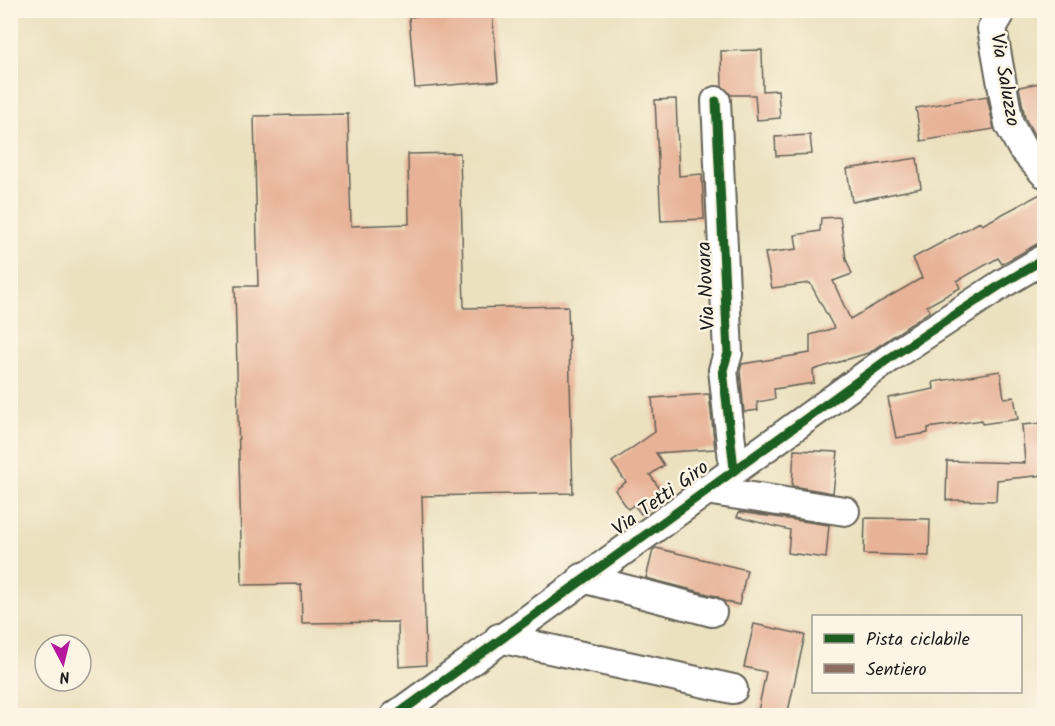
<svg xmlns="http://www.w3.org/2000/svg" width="1055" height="726" viewBox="0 0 1055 726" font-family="Kalam,sans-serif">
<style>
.building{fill:#e7b297}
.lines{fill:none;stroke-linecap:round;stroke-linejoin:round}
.minor-casing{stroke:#646155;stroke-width:32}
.minor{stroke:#fff;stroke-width:28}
.quiet{stroke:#8d6e63;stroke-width:8;stroke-dasharray:15 8;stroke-linecap:butt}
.cycleway-casing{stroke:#fcf5e5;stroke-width:13}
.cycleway{stroke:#1b5e20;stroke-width:9}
.labels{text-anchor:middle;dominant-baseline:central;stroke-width:5;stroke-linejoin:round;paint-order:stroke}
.street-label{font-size:20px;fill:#1c1c1c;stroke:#fcf5e5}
</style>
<rect width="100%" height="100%" fill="#fcf5e5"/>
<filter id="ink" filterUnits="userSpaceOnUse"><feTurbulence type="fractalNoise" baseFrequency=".0167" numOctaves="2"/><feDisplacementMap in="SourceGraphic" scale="12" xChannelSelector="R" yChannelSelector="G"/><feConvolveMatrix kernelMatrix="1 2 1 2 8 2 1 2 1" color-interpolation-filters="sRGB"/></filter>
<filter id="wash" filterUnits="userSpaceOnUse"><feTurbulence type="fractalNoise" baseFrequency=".008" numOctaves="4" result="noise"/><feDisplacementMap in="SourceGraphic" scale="24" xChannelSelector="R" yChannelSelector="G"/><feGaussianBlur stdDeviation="1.35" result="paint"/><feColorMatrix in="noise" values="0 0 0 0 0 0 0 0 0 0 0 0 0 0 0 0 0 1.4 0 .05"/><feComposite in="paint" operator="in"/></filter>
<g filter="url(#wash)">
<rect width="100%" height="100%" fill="#ebe1bf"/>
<g id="blocks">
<g class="building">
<polygon points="480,10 492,10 498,81 415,88 409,17"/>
<polygon points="762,50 763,91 778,90 780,118 757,120 755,95 731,95 722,86 721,51"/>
<polygon points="1044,82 1044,149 1036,138 1025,118 1019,87"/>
<polygon points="987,96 994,129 921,141 916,108"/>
<polygon points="676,99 679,176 702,174 704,219 661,221 655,100"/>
<polygon points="348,114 351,226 409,224 408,154 460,153 464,308 568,306 573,493 422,496 426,665 399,667 398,622 302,623 301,584 242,585 235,286 258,286 254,116"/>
<polygon points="810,135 812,154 776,156 775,137"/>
<polygon points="917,158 921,188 852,202 847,169"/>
<polygon points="1044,192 1044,240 1002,264 998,258 957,281 960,288 927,306 930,311 868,353 813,370 814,383 774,389 775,399 757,402 758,410 744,412 740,371 742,364 810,353 810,335 834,328 810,283 772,288 765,253 797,249 795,235 820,231 821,218 840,217 846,259 852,274 833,281 850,319 922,278 913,258 980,222 982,225"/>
<polygon points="1000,371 1004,398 1014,397 1018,419 982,424 982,420 928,428 928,433 896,438 888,398 934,389 933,382"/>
<polygon points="709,394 715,449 656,453 664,465 650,475 665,496 641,514 634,505 628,509 615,490 626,482 612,462 655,432 652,398"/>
<polygon points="1044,423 1044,475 997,480 996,501 946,500 947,461 1025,463 1022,425"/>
<polygon points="794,450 838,452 833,493 792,486"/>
<polygon points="739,512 829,525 826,558 788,553 790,530 737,517"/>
<polygon points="865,518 930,519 929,556 864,554"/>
<polygon points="656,548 747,570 739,605 724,601 716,596 646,578 653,550"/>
<polygon points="754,624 805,635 787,716 757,716 766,672 744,667"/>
</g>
</g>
</g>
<g filter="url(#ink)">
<use href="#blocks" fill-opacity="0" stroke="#646155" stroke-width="1.5"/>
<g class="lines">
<defs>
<g id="minor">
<polyline points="1000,14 992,28 1009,124 1022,148 1044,173"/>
<polyline points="716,101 728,353 723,370 734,469"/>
<polyline points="705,490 845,511"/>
<polyline points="582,578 712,612"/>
<polyline points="499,638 733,689"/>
<polyline points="395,716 891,357 1002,284 1044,259"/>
</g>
</defs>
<use href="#minor" class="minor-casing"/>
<use href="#minor" class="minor"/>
<polyline class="quiet" points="999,10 1000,14"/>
<defs>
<g id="cycleway">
<polyline points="716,101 728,353 723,370 734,469"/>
<polyline points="395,716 891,357 1002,284 1044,259"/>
</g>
</defs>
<use href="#cycleway" class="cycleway-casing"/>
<use href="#cycleway" class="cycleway"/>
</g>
</g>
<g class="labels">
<g class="street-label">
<text transform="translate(1004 80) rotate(80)">Via Saluzzo</text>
<text transform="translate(707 286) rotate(-93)">Via Novara</text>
<text transform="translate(661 499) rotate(-36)">Via Tetti Giro</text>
</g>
</g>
<rect width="1055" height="726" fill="none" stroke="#fcf5e5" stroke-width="36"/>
<rect x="812" y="615" width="210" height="78" fill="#fcf5e5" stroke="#a29e95" stroke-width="1.5"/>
<rect x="824" y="634" width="30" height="9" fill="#1b5e20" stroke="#a29e95" stroke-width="1.5"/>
<text x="866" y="645" font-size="18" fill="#1c1c1c">Pista ciclabile</text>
<rect x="824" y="664" width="30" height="9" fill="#8d6e63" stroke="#a29e95" stroke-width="1.5"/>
<text x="866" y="675" font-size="18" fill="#1c1c1c">Sentiero</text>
<g transform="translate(63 663) rotate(173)"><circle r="28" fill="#fcf5e5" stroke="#a29e95" stroke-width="1.5"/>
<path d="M0-4.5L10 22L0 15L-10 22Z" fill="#b5179e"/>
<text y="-9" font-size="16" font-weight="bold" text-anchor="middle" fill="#1c1c1c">N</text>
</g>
</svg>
